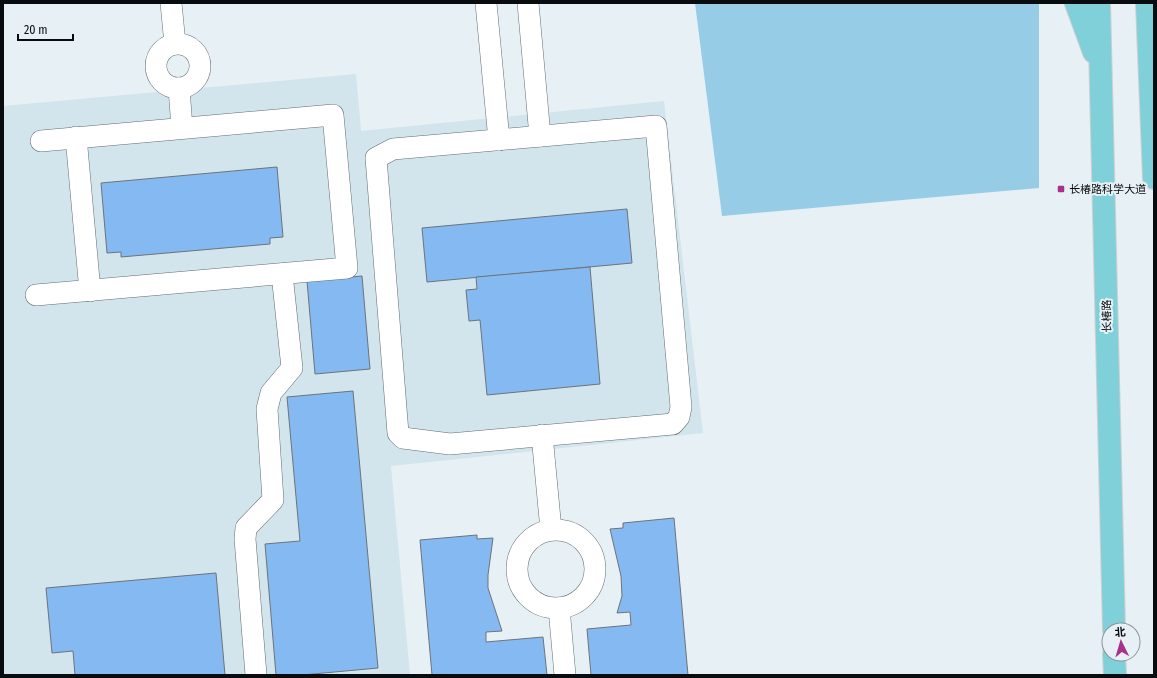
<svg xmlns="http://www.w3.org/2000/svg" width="1157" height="678" viewBox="0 0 1157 678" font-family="'Fira Sans Condensed','Noto Sans SC',sans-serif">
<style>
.built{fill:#d2e4ec}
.green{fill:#96cce6}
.building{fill:#85b9f1;stroke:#6e737a}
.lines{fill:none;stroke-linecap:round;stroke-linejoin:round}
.minor-casing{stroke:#646d71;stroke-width:22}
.major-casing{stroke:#cececf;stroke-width:24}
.minor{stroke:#fff;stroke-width:21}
.major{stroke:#7fd0d9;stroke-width:22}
.poi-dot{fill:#a83289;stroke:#e6f0f5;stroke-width:1.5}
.labels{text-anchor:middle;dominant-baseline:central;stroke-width:4;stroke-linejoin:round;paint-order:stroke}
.poi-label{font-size:11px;fill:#090c0e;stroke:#e6f0f5;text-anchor:start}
.street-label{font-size:11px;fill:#090c0e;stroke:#e6f0f5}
</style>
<rect width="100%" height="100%" fill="#e6f0f5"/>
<polygon class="built" points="356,74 361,131 664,101 703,433 391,466 410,675 3,675 3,106"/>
<polygon class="green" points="695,3 1039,3 1039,188 722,216"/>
<g class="building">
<polygon points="277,167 283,237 270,238 270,244 121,257 121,252 107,253 101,183"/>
<polygon points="627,209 632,263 427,282 422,228"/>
<polygon points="590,267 600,384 487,395 480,320 469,321 466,290 477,289 476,277"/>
<polygon points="362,276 370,369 315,374 307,281"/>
<polygon points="353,391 378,668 302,675 276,675 265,544 300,541 287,397"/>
<polygon points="674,518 688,675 591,675 587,629 631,625 630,612 617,613 622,596 621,576 610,529 623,528 623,523"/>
<polygon points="477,535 477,539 493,538 488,575 488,588 502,631 486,632 486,642 543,637 547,675 432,675 420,540"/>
<polygon points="216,573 225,675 75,675 73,651 52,653 46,588"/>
</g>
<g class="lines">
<defs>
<g id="minor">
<polyline points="171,3 175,44"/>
<polyline points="486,3 499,140"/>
<polyline points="528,3 540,136"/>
<circle cx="178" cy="66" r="22"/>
<polyline points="179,88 182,128"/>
<polygon points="656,126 681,407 679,417 673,424 450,444 403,438 398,433 376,158 393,149"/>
<polyline points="76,137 90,291"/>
<polyline points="36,295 347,268 333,115 41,141"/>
<polyline points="542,435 551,530"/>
<circle cx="556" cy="569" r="39"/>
<polyline points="559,608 565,675"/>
<polyline points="256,675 245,539 246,528 273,500 267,409 271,393 292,368 282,274"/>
</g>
<g id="major">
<polyline points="1076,3 1094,52"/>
<polyline points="1099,3 1114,630"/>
<polyline points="1147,3 1154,178"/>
<polyline points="1114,654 1115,675"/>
</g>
</defs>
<use href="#minor" class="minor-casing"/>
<use href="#major" class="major-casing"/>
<use href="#minor" class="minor"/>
<use href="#major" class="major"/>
</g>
<rect class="poi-dot" x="1057" y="185" width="8" height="8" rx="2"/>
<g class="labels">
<g class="poi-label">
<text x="1069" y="189">长椿路科学大道</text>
</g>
<g class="street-label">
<text transform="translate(1107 316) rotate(-91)">长椿路</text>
</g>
</g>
<rect width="1157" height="678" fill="none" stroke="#090c0e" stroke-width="8"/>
<g transform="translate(1121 642) rotate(355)"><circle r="19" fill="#e6f0f5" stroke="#8e9599"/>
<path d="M0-3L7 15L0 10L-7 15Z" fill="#a83289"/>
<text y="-6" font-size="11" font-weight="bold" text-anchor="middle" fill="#090c0e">北</text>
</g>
<path d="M18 34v6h55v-6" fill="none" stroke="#090c0e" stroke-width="2"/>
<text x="24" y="34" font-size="12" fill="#090c0e" stroke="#e6f0f5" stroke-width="3" paint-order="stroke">20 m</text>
</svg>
